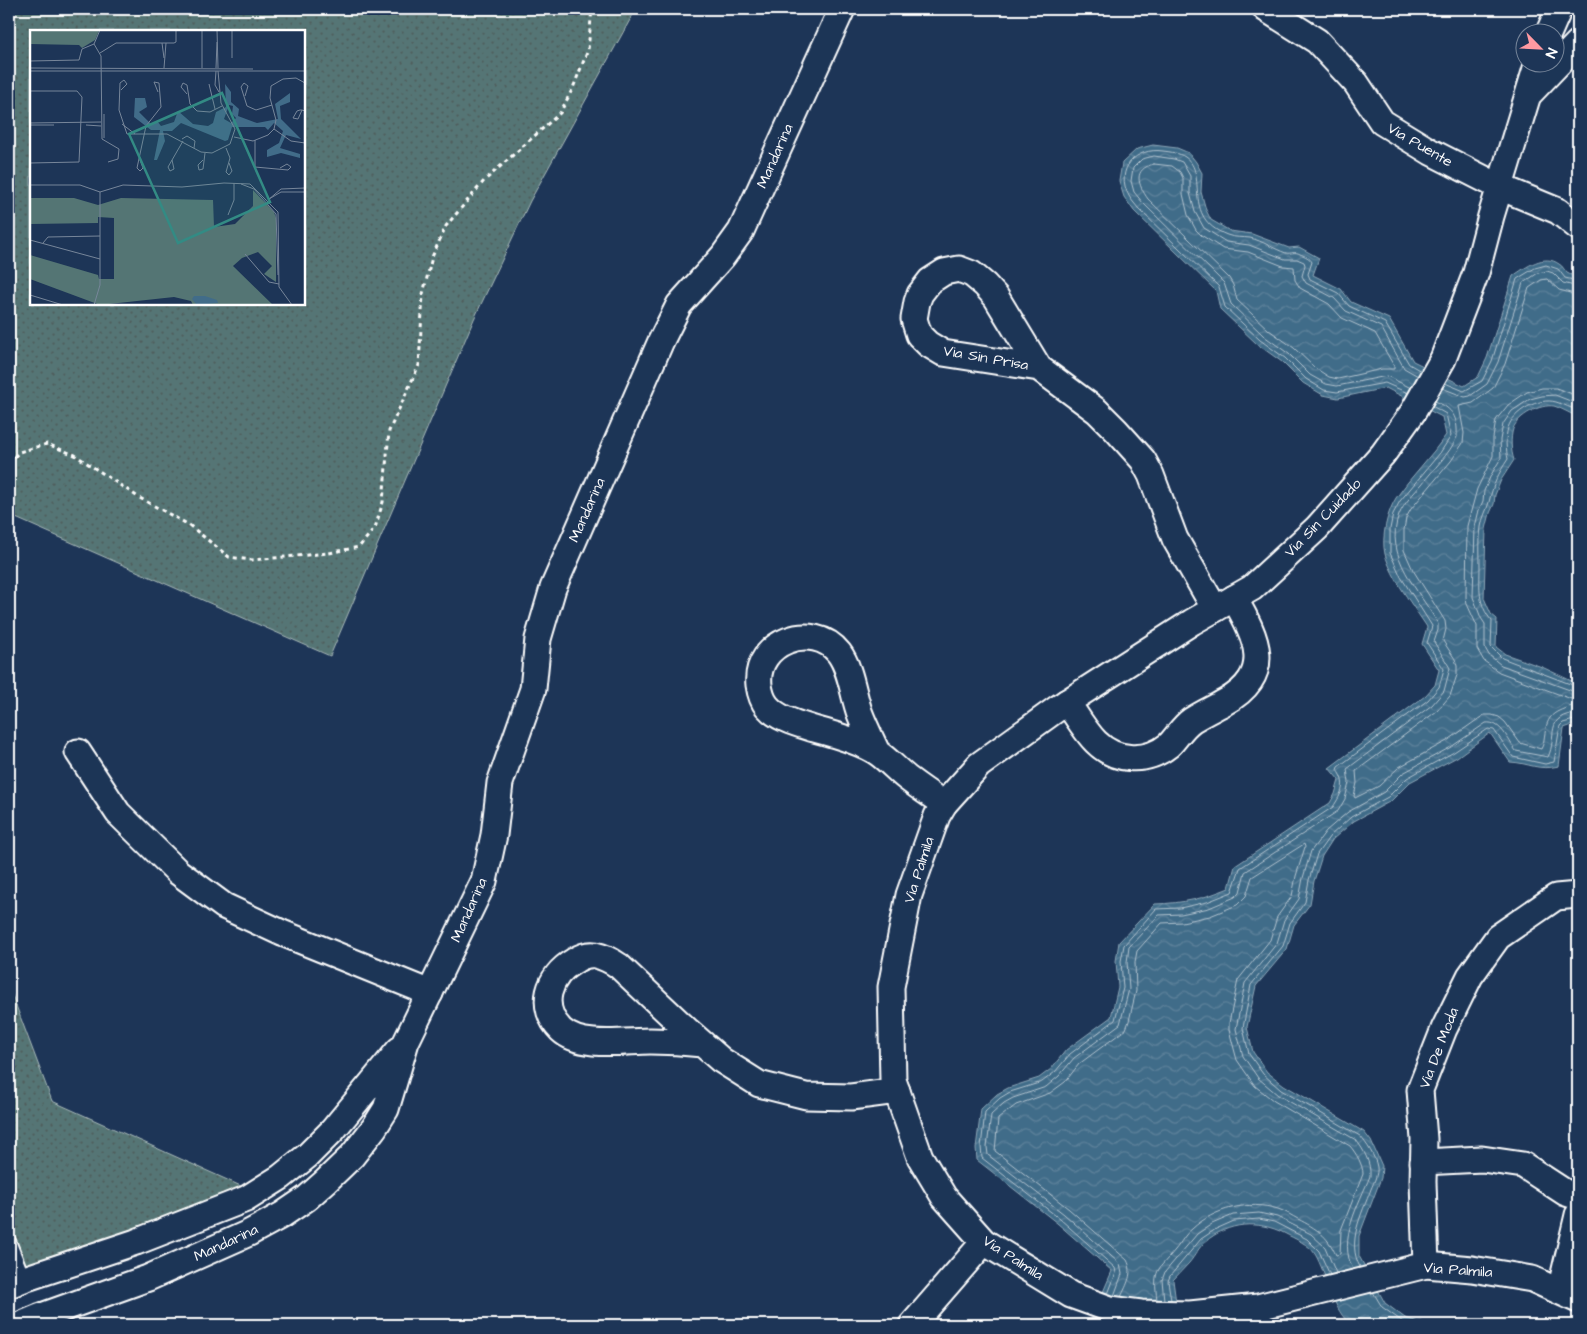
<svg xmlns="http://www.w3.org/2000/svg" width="1587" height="1334" viewBox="0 0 1587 1334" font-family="'Architects Daughter',sans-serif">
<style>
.grass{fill:url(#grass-dots);stroke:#aababa;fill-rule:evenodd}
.water{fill:url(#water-waves);stroke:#8da7b8}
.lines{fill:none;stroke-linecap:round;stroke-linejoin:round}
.shore{stroke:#b3c4d0;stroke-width:1}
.service-casing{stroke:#fff;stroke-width:16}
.minor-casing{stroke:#fff;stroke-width:29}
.path{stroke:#fff;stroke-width:3;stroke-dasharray:4 4;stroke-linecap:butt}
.service{stroke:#1d3557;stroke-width:12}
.minor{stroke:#1d3557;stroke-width:25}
.labels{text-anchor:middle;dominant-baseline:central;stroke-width:5;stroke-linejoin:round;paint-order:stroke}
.street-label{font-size:15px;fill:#fff;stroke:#1d3557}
.inset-road{fill:none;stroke:#77869a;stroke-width:1}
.view{fill:#338b84;fill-opacity:0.15;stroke:#338b84;stroke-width:2.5}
.inset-edge{fill:none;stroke:#fff;stroke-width:2.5}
</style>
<defs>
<pattern id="grass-dots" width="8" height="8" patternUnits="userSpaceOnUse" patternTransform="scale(1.25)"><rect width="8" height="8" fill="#547574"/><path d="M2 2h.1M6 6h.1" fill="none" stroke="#4f5c5c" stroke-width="1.8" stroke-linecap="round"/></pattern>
<pattern id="water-waves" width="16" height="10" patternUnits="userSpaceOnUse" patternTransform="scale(1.25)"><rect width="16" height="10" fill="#416c89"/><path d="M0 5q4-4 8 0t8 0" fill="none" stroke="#5e829b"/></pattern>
</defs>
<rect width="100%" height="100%" fill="#1d3557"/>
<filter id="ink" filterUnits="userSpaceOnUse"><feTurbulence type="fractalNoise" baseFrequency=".02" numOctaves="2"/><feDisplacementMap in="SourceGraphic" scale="10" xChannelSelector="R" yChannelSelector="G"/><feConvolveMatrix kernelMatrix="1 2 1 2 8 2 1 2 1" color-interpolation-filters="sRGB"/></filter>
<g filter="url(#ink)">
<g class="grass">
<path d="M9 9H636L530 201 474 319 330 656 9 515ZM31 31H304V304H31Z"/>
<polygon points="9,987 52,1101 243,1187 9,1276"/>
</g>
<path class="water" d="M1153 145 1177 148 1189 153 1196 162 1202 173 1201 192 1206 210 1211 220 1230 231 1252 234 1289 248 1299 247 1319 258 1313 275 1341 289 1351 302 1389 319 1413 361 1464 386 1478 377 1487 358 1513 276C1526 267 1544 253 1559 264 1563 266 1564 270 1567 273 1570 275 1575 276 1578 277V414L1576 416C1569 413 1561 408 1554 406 1540 404 1518 415 1513 429 1510 439 1511 451 1514 460L1501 480 1495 495 1494 504 1490 513 1486 529 1484 598 1491 614 1497 619 1496 647 1505 654 1542 667 1578 684V723L1564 728 1559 766C1537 771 1530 763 1510 762L1490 733 1457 757 1410 782 1391 801 1354 821 1333 839 1322 856 1314 881 1310 904 1294 925 1287 949 1256 986 1247 1027 1253 1052 1267 1072 1284 1085 1364 1132 1371 1141 1382 1166 1381 1178 1359 1236V1256L1385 1303 1405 1318 1429 1325H1352C1333 1313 1327 1274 1315 1254 1309 1244 1295 1239 1284 1233 1258 1220 1228 1222 1205 1242 1199 1247 1195 1256 1189 1263 1184 1269 1178 1274 1173 1280L1179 1325H1089L1112 1271 1057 1223 977 1160 976 1148 981 1109 997 1094 1008 1088 1039 1078 1051 1069 1066 1050 1111 1017 1118 987 1116 961 1119 942 1155 904C1185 903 1202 899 1229 888L1235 866 1330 803 1335 794 1339 780 1329 768 1425 696 1435 685 1439 670 1422 644 1427 627C1414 607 1391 577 1385 554 1381 538 1387 512 1396 498 1411 476 1431 457 1446 435L1442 417 1386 388 1338 398 1323 395 1303 383 1282 362 1257 344 1220 309 1216 291 1134 211 1124 197 1119 181 1122 163 1137 149Z"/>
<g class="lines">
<g class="shore">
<path d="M1154 164 1172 166 1180 172 1183 178V194L1188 215 1196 230 1201 235 1223 249 1248 252 1283 266 1294 267 1295 280 1300 288 1329 304 1342 318 1375 333 1394 366V369H1382L1338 379 1329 377 1315 368 1294 348 1269 330 1237 300 1233 285 1229 278 1148 199C1138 185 1132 169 1154 164Z"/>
<path d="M1578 295 1559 290 1547 279 1541 280 1529 288 1505 364 1493 388 1473 403 1459 406 1464 433 1463 443 1451 461 1411 509 1406 518 1404 530V550L1413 570 1445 621 1446 629 1443 641 1455 659 1457 666V675L1450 696 1437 711 1356 771 1357 783 1354 796 1355 798 1379 786 1399 767 1447 741 1484 715H1492L1499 717 1505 722 1520 743 1541 749C1544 744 1544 738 1545 733 1548 711 1558 712 1576 704L1574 700 1499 672 1484 661 1477 649V626L1467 604 1466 597 1467 526 1477 489 1493 456V438L1496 420 1508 405 1527 392 1542 388H1556L1578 396"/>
<polyline points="1445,383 1464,391 1482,381 1492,361 1517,279 1535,268 1546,265 1558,269 1565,278 1578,281"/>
<polyline points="1411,388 1387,376 1337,386 1326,384 1310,375 1289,354 1264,336 1231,304 1224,283 1143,203 1134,192 1131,181 1133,168 1142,159 1154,156 1174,159 1182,162 1190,176 1190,193 1195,212 1204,228 1226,242 1249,245 1285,259 1297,259 1304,262 1305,265 1302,276 1306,283 1334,298 1346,311 1381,327 1404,368 1418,376"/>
<polyline points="1442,388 1465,397 1470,396 1487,384 1498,362 1523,283 1538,273 1547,271 1553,273 1563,283 1578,287"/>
<path d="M1408 393 1385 383 1337 392 1324 390 1306 379 1285 358 1260 340 1225 307 1219 287 1138 208C1135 204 1131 200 1129 196 1114 169 1136 147 1163 151 1171 152 1179 153 1185 157 1210 174 1180 217 1227 235 1234 238 1243 237 1250 238 1263 241 1274 249 1286 253 1291 254 1295 251 1300 254 1305 256 1310 258 1312 262L1308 274 1310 279 1338 293 1349 306 1385 323 1409 364 1421 371"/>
<polyline points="1578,404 1555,395 1542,396 1530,399 1512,411 1503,424 1500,440 1501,458 1491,475 1484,491 1483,501 1479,510 1475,527 1473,597 1481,618 1485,624 1485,648 1489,655 1501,665 1578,693"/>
<path d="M1578 410C1571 409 1564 404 1556 402 1539 397 1513 411 1508 428 1505 438 1506 450 1508 459 1498 474 1493 485 1489 502 1487 510 1482 518 1481 527 1479 540 1480 554 1480 566 1480 588 1477 604 1492 621L1491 647 1502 658 1578 687"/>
<path d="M1360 1267C1346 1242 1362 1214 1371 1189 1374 1182 1378 1174 1377 1167 1375 1156 1367 1144 1360 1136L1281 1090 1263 1074 1249 1054 1243 1028 1251 985 1283 946 1290 923 1305 902 1309 880 1317 854 1330 836 1351 817 1388 797 1407 778 1454 752 1488 729 1494 730 1513 757 1545 764 1554 762 1560 726 1563 723 1578 719"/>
<path d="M1353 1269C1337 1240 1359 1204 1370 1176 1371 1163 1364 1150 1356 1140L1278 1095 1258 1078 1243 1056 1236 1029 1245 983 1277 943 1284 920 1299 899 1303 878 1311 851 1326 831 1348 812 1384 792 1403 773 1451 747 1486 723C1501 721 1508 740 1516 751L1548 757C1558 737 1543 715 1578 713"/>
<polyline points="1373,1292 1382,1307 1403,1322 1413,1325"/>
<path d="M1108 1294 1116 1273 1115 1268 1060 1219 982 1158 981 1147 985 1112 1000 1098 1010 1092 1042 1082 1055 1072 1070 1054 1115 1020 1123 988 1121 961 1124 945 1156 909 1180 908 1207 902 1232 892 1240 868 1333 807C1342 793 1347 784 1337 770L1338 767 1428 700 1439 687 1444 669 1427 643 1432 626 1401 577 1390 553V529L1393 514 1400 501 1440 453 1451 436 1446 414 1432 406"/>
<path d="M1114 1296 1122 1274 1120 1264 1064 1214 988 1155 987 1147 991 1115 1004 1103 1013 1098 1046 1087 1059 1076 1074 1058 1120 1024 1129 989 1127 962 1129 947 1159 915 1181 914 1209 908 1235 897 1240 892 1245 872 1338 811 1345 799 1349 783 1347 769 1432 705 1444 691 1450 668 1434 642 1438 630V624C1420 590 1383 557 1399 515 1404 503 1414 493 1422 484 1433 469 1449 455 1457 437 1458 417 1453 409 1435 401"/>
<path d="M1121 1297C1127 1284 1134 1273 1127 1260L1069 1209 995 1151 998 1119 1016 1105 1050 1093 1065 1082 1079 1064 1126 1029 1129 1021 1136 991 1135 962 1137 951 1162 923 1182 922 1210 916 1237 905 1246 896 1252 877 1304 844 1305 847 1296 876 1292 896 1277 917 1270 940 1238 980 1229 1023V1030L1237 1060 1255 1086 1274 1101 1350 1146C1356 1153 1363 1165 1363 1174L1341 1230 1340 1254 1336 1255C1327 1235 1317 1229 1298 1219 1292 1216 1285 1211 1278 1209 1249 1200 1214 1208 1192 1229 1185 1234 1181 1243 1175 1250 1157 1272 1153 1268 1157 1300"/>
<polyline points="1164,1300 1162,1280 1165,1272 1197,1234 1212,1224 1233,1215 1259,1213 1277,1217 1311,1234 1325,1247 1336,1273"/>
<polyline points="1171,1300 1168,1281 1170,1276 1201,1239 1216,1229 1234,1221 1259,1219 1274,1222 1307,1239 1319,1251 1330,1275"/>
</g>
<defs>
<polyline id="service" points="9,1241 24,1279"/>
<g id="minor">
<polyline points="1266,9 1317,41 1356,83 1382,122 1431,152 1500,187 1558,211 1578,227"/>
<polyline points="1549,32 1559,9"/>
<polyline points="1538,62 1491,216 1476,273 1443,359 1413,412 1383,454 1317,528 1252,588 1192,622 1058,708 979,765 944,804 937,816 909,895 891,987 893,1080 920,1157 944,1197 984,1242 1071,1295 1110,1309 1141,1313 1190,1314 1258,1307 1426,1265 1472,1269 1532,1279 1578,1300"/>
<polyline points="1531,92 1578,43"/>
<polyline points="1039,368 943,353 928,344 919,335 914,319 917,302 920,294 930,281 944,272 959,269 972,274 985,285 996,297 1039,368 1097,411 1116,430 1143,460 1151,475 1175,539 1215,609"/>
<path d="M1067 702C1076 715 1085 731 1096 742 1116 762 1147 763 1169 745 1177 737 1182 727 1192 720 1203 713 1214 708 1225 702 1275 674 1257 638 1234 598"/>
<polyline points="78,752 118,813 178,872 224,906 282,933 430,993"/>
<path d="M877 752C871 739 865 727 860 714 853 695 851 669 839 653 813 620 754 642 759 685 760 692 762 700 767 706 778 719 798 724 814 729 833 734 862 742 878 753 888 760 897 770 907 778 919 787 932 796 944 804"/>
<path d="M703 1044C685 1042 668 1041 650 1041 625 1041 581 1049 561 1030 538 1007 548 976 574 961 580 957 588 954 595 955 605 957 612 961 619 966L688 1031 721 1060 759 1084 806 1096 851 1097 897 1091"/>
<polyline points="1423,1162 1482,1159 1523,1165 1566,1193 1578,1197"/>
<polyline points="1426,1265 1423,1182 1424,1139 1420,1090 1444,1029 1470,976 1498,937 1556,897 1578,895"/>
<polyline points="9,1285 24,1279 136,1242 246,1199 281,1177 307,1156 333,1130 399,1050"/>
<polyline points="1560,1291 1578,1215"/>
<polyline points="20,1325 39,1317 148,1278 249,1233 282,1215 307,1198 326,1181 352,1156 374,1128 386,1109 406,1042 484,881 494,835 500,783 533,689 538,639 553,588 661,341 679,305 723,256 741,231 842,9"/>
<polyline points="912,1325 984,1242"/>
</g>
</defs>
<use href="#service" class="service-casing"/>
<use href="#minor" class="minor-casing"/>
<polyline class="path" points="9,463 19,452 47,444 75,455 138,497 189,525 229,557 252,560 329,553 359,547 375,528 383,502 389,431 419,365 423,294 432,257 446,226 484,181 560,113 573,88 588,50 592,9"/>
<use href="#service" class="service"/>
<use href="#minor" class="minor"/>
</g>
</g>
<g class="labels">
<g class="street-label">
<text transform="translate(1420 145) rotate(30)">Via Puente</text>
<text transform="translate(775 156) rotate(-66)">Mandarina</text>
<text transform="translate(986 358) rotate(10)">Via Sin Prisa</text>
<text transform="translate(587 510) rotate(-66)">Mandarina</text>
<text transform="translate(1323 518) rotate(-46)">Via Sin Cuidado</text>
<text transform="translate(919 870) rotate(-72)">Via Palmila</text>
<text transform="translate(469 910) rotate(-66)">Mandarina</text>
<text transform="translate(1439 1048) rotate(-69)">Via De Moda</text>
<text transform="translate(226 1243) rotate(-25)">Mandarina</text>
<text transform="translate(1013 1258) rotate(33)">Via Palmila</text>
<text transform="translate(1458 1270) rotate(4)">Via Palmila</text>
</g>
</g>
<g transform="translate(30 30)">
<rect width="275" height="275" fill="#1d3557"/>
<path d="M0 1H69L65 10 52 18 49 15 0 14ZM223 160 244 182 246 188V252L234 244 242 236 228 222 212 228 203 236 243 275H163L161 271 144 267 70 275 0 249V225L68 245 69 249H84V188L68 187V193L0 194V168H44L68 175 91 168 183 170 184 197 205 194 223 176Z" fill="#547574"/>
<path d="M195 54 201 62V72L209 79 208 86 227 93 248 89 245 74 260 63V72L250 76 251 89 271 109 256 105 250 118 270 124V128L251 123 237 127V120L249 113 253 101 244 93 238 100 235 97H202L198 110 195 111 151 93 142 101H133L135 111 127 130H124L130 100H121L104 87 105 68H115L117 77 109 82 121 94 127 91 131 96 144 92 148 81 163 94 178 96 183 93 186 82 196 77ZM199 75 203 76 202 84 206 88 201 93 194 89ZM175 266 187 270 188 273 167 275 162 269 164 266Z" fill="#416c89" fill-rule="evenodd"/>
<path class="inset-road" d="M172 0V38M187 0 188 38M202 0V28M132 13 134 28M64 14 71 26 72 109 89 119 88 129 78 132M70 23 86 13H144L146 12V0M0 31 49 30 52 19 64 14 70 0M0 38 223 39M134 38 136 13M186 38 187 12M0 41H275M186 41 185 55 189 62M179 54 185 79M91 60 97 54 94 50 90 53 89 80 97 104H137L171 122 182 123 200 114 205 99 191 73 188 41M0 61H47L52 67 49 132 0 133M157 64 151 57 153 53 157 55 160 74 167 81 180 82 192 76M215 66 218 56 214 53 211 57 217 76 226 80 242 75M272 80 268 89 263 88 267 81 270 80H272L275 81M74 84V108M0 93 71 92M92 94 105 104M0 95H24M56 95 71 96M244 99 261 111 275 113M204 107 223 111 238 105 244 99 246 90 240 68 241 56 253 49 266 48 275 53M152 109 157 106 165 111 164 118M225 110V137L258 140 261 137 257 134 250 138M196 118 200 128 196 142 199 145 202 141 199 133M110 130 113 138 110 141 107 138 116 96 131 77 129 53 124 52 128 62M142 130 144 139 140 141 138 137 153 111M173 130 168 135 169 140 173 139 175 123M211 154 224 159 246 184 248 245M0 155H50L70 162 93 155 152 157 194 153 220 154 248 182 249 257 262 275M239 169 251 162H275M238 170 251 159 275 158M275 179V255M198 185 204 170V153M0 210 70 229M13 213 18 207 70 206M215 224 239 252 249 254M0 265 33 275M64 275 70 255V162"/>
<path class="view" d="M192 63 240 172 148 213 99 104Z"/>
<rect width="275" height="275" class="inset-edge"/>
</g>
<rect width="1587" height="1334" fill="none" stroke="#1d3557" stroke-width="30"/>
<rect x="15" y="15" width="1557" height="1304" fill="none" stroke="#fff" stroke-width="2" filter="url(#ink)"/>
<g transform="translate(1540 48) rotate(114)"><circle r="24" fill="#1d3557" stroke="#77869a"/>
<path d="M0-4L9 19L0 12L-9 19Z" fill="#ff9aa2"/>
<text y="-8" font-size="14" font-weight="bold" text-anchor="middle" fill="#ffffff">N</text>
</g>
</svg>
